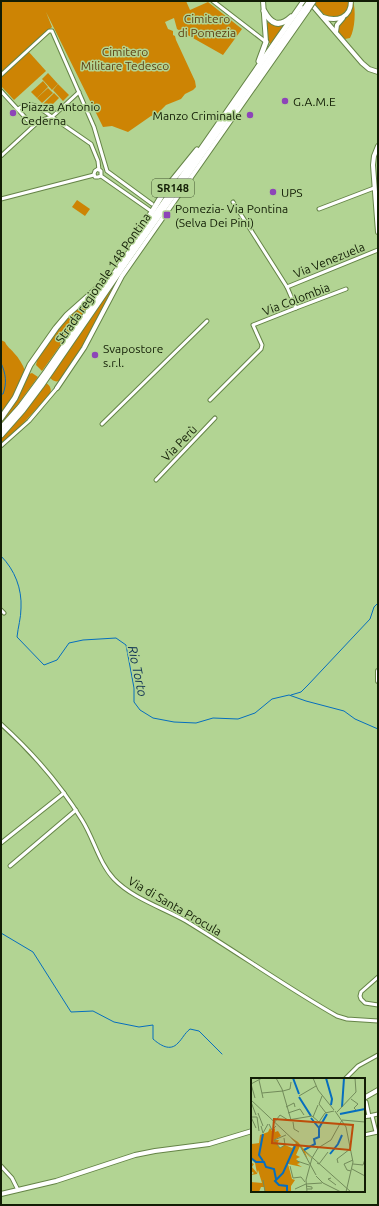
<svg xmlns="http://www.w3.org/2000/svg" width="379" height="1206" viewBox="0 0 379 1206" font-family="Ubuntu,sans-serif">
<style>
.green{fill:#cd8404}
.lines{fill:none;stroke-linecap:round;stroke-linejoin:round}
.stream{stroke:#066ebe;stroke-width:1}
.street-casing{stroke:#658447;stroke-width:5}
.secondary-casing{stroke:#658447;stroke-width:6}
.highway-casing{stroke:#658447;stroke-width:7}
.street{stroke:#fff;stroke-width:3}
.secondary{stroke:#fff;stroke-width:4}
.highway{stroke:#fff;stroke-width:5}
.secondary-bridge-casing{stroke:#658447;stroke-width:6;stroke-linecap:butt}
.highway-bridge-casing{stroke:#658447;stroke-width:7;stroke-linecap:butt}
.secondary-bridge{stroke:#fff;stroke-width:4}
.highway-bridge{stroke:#fff;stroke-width:5}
.poi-dot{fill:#8d45b8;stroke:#b2d493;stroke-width:1.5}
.labels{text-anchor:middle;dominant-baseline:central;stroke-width:3;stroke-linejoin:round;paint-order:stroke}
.shield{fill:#b2d493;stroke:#425430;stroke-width:1}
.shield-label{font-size:11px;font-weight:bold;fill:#121d05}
.park-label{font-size:12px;fill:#5e3e13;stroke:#b2d493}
.poi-label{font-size:12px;fill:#121d05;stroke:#b2d493;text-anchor:start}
.street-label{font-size:12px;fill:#121d05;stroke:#b2d493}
.water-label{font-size:13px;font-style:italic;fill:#103354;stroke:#b2d493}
.inset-river{fill:none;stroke:#066ebe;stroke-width:2}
.inset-road{fill:none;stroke:#728b5a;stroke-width:1}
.view{fill:#bd4d0b;fill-opacity:0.15;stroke:#bd4d0b;stroke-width:2}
.inset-edge{fill:none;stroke:#121d05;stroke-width:2}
</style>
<rect width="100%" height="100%" fill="#b2d493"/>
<g class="green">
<polygon points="1,1 186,1 190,10 208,2 242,29 223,55 177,29 174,18 165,22 168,29 173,31 173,35 175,36 176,40 195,81 196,87 193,90 185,94 181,99 166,105 157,114 151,116 128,132 112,126 103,127 46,12 52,27 1,74"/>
<path d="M317 1H350L347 13 337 18C324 16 323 14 314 4Z"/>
<path d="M353 1C356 10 355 29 350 38L345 39 337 31C340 18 353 16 353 1Z"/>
<polygon points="268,22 275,26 283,26 271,44 268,42 267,23"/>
<polygon points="28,51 46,71 14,100 1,86 1,77"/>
<polygon points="48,73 58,84 52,90 42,79"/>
<polygon points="43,81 48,87 37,98 31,92"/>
<polygon points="58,84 69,95 63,101 53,90"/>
<polygon points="48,88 53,93 42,103 37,98"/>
<polygon points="54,93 59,98 48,109 43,104"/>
<polygon points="77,200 90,209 85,216 72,207"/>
<path d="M120 276 83 346 61 380C56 383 53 381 49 377Z"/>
<polygon points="96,293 97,294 42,371 36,365 38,356 59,328 70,315"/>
<path d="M1 340 5 342C7 347 11 349 14 353 19 358 23 365 25 371L8 406 1 414Z"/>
<polygon points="32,373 38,377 13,411 1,424 1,420 29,374"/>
<path d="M46 383C50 385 52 390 50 394L19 428 1 444V437Z"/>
</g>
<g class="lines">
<g class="stream">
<path d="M1 363C6 374 7 383 3 394H1"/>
<path d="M1 556C15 570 22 589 21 608 21 618 18 627 17 637L44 665 57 660 69 643 83 640 116 638 126 645 134 688V702L140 710 153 718 174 722 196 723 213 718 238 719 255 713 272 699 289 695 306 701 344 711 355 719 378 729"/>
<polyline points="291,695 301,692 308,685 370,619 374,607 378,603"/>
<path d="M1 933 33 952 71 1012 93 1011 114 1022 139 1027 153 1025V1039C160 1045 170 1052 178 1043 183 1038 184 1034 190 1029L199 1031 222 1054"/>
</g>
<defs>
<g id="street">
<polyline points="213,1 266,42"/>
<polyline points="1,75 49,31 52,31 94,127 107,171 152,204"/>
<polyline points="1,91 33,126"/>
<path d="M18 109C32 99 39 108 52 117L79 92"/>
<polyline points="1,156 39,121 52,117 91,144 98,161 99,170"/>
<polyline points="101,176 101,171 98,169 95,171 94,174 95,177 98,177 101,176 151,211"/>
<polyline points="1,199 94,175"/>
<polyline points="233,202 287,287 296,308"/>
<polyline points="319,209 374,188"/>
<polyline points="287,287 378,250"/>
<polyline points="210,400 261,349 262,345 253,325 296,308 346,289"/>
<polyline points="102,424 207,321"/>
<polyline points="1,446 29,421 57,388"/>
<polyline points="156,480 215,418"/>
<polyline points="1,610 4,613"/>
<path d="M1 724C32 752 60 784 82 820 94 839 99 863 114 879 132 898 163 908 186 921 237 952 286 987 337 1016L347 1019 378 1021"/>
<polyline points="1,843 64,793"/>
<polyline points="10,866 76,810"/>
<polyline points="378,977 361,992 360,996 361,999 365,1003 378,1005"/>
<polyline points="345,1079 358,1066 378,1055"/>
<polyline points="366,1102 369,1116"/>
<polyline points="372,1116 376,1132"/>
<polyline points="364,1117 378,1114"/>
<polyline points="364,1135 378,1132"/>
<polyline points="1,1166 12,1178 18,1190"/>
</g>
<g id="secondary">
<polyline points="263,1 266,42"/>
<polyline points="313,6 362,63 369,69 378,72"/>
<path d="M323 17C337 22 351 18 351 1"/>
<polyline points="336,32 337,25 343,18"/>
<polyline points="378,146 374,156 373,165 378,232"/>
<polyline points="57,388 84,348 122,276 308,10"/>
<polyline points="378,671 378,681"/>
<polyline points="364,1098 378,1090"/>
<polyline points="1,1194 56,1181 135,1155 155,1151 209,1144 252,1131"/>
</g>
<g id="highway">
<path d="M264 11C271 24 279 28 291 17"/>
<polyline points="259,61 266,42"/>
<polyline points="144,225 167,187 197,150"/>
<polyline points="1,418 15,398 30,365 56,328 67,315 103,283"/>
<polyline points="1,428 20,407 46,372 304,1"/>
<polyline points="1,435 23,410 41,386 122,268 305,8"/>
</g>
</defs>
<use href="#street" class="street-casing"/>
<use href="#secondary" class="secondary-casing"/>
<use href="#highway" class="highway-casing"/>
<use href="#street" class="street"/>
<use href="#secondary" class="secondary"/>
<use href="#highway" class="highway"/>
<defs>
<polyline id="secondary-bridge" points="308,10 314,1"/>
<polyline id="highway-bridge" points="305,8 310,1"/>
</defs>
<use href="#secondary-bridge" class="secondary-bridge-casing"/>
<use href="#highway-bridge" class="highway-bridge-casing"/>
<use href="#secondary-bridge" class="secondary-bridge"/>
<use href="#highway-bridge" class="highway-bridge"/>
</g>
<g class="poi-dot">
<circle cx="285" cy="101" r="4"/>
<circle cx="13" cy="113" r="4"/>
<circle cx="250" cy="115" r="4"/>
<circle cx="273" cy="192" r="4"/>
<rect x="163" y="211" width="8" height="8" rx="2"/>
<circle cx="95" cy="355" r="4"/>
</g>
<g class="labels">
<rect class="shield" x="152" y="179" width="42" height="18" rx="3"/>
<g class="shield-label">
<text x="173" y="188">SR148</text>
</g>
<g class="park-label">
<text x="207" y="18">Cimitero<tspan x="207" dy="14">di Pomezia</tspan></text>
<text x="125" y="51">Cimitero<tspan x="125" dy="14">Militare Tedesco</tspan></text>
</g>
<g class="poi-label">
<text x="293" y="101">G.A.M.E</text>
<text x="21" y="106">Piazza Antonio<tspan x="21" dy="14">Cederna</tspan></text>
<text x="242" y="115" text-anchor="end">Manzo Criminale</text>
<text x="281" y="192">UPS</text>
<text x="175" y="208">Pomezia- Via Pontina<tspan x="175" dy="14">(Selva Dei Pini)</tspan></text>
<text x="103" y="348">Svapostore<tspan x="103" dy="14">s.r.l.</tspan></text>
</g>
<g class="street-label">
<text transform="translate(329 260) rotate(-22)">Via Venezuela</text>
<text transform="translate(103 278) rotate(-55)">Strada regionale 148 Pontina</text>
<text transform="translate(296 299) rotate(-21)">Via Colombia</text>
<text transform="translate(179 443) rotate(-46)">Via Perù</text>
<text transform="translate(175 906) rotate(30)">Via di Santa Procula</text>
</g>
<g class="water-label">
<text transform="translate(138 671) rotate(78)">Rio Torto</text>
</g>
</g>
<g transform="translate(251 1078)">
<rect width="114" height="114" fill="#b2d493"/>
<path d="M19 50 21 53 24 50V54L27 53 30 58 23 62H28L26 66 29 70 34 67 41 70 45 65 39 59 47 64 61 81 54 74 57 82 49 68 45 77 49 79 45 81 49 85 46 86 51 89 37 86 41 101 44 102 40 108V114H14L13 109H10L8 114H0V104L11 105 7 92 6 96 0 97 3 95 0 93 1 85 3 86 1 89 6 95 4 85 0 80V66L8 65 9 57 17 54Z" fill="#cd8404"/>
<path class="inset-river" d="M42 0 48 16M75 0 81 21 80 27M48 19 60 38M91 29 93 0M89 36 114 31M60 40 68 50M53 72 64 66 63 61 68 59V50L76 36M79 76 87 66 91 57M0 80 5 84H13L15 89 23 91 25 101M12 83 8 77 12 56M36 114V108L28 107 24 103 32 95 44 68"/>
<path class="inset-road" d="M25 0 31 11 40 42M62 0 67 12 83 32M8 2 12 20M0 6 4 20M0 6 11 0M32 13 39 11 40 4M11 15 32 13M48 18 65 8M71 18 68 26 75 35M100 21 107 26 103 30 105 32M0 22 49 68 65 97M0 24 5 37M35 29 43 25 44 29M84 33 95 49 102 84 95 114M86 34 105 14 104 0M7 35 12 48M37 35 49 31 53 37M0 39H6L8 53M0 39 5 50M62 39 67 27M42 44 43 51 48 54M23 45 29 37 37 42 61 38 68 44 74 35 83 33M18 46 21 52 25 48M10 48 12 55 17 46M33 60 34 67 29 70 23 62 35 57M54 73 100 114M61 80 67 70 80 62 91 42 114 44M46 83 58 87M66 85 68 86 77 74M87 85 86 81 99 71M102 86 112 87 114 81M39 88 42 100 50 99 54 104M101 91 114 98M100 93 96 92 93 86 102 82M65 98 72 105 90 114M80 100 77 101 85 107M12 102 14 114M55 108 61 109V111H56M44 111 55 106 71 105M56 114 55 102 61 80"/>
<path class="view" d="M23 41 102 47 99 72 21 65Z"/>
<rect width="114" height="114" class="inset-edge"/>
</g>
<rect width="379" height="1206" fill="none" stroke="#121d05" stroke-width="4"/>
</svg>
